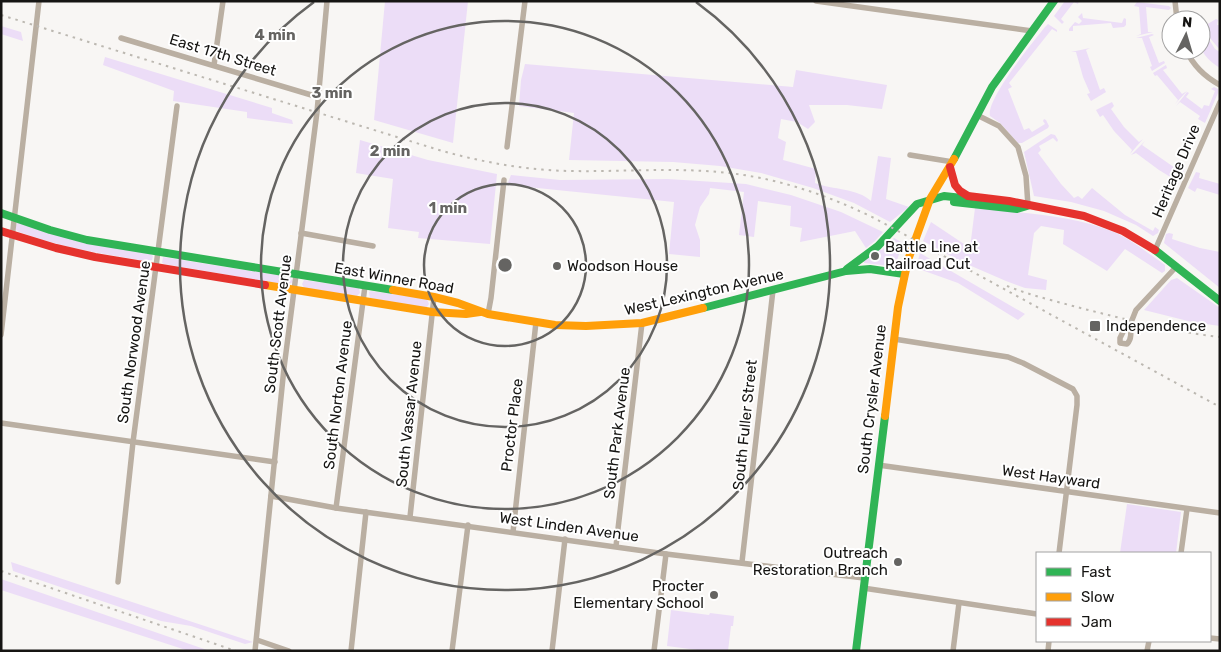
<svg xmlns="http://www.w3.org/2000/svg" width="1221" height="652" viewBox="0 0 1221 652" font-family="Rubik,sans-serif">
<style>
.green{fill:#ecddf7}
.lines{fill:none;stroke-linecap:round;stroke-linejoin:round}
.street{stroke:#baafa2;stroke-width:5.5}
.fast{stroke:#30b455;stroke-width:8}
.slow{stroke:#ff9f0a;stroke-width:8}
.jam{stroke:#e5322d;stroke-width:8}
.rail{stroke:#bcb8b1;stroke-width:2;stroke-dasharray:2.5 5;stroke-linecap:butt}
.ring{fill:none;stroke:#656462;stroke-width:2.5}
.poi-dot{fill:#656462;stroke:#fff;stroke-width:2}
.labels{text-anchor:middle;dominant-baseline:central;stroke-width:4;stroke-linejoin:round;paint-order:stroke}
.street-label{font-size:15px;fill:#161513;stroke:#fff}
.poi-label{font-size:15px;fill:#161513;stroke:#fff;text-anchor:start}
.centre{fill:#656462;stroke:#fff;stroke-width:2.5}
.ring-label{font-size:15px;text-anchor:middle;font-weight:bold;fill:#656462;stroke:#fff;stroke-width:4;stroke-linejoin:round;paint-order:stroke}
</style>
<rect width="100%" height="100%" fill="#f8f6f4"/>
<g class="green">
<polygon points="385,1 468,1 453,143 374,120"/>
<polygon points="1065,1 1079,1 1078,4 1074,2 1061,19 1064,22 1062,24 1054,16"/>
<polygon points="1137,2 1169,6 1171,8 1169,10 1146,7 1148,32 1153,32 1136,36 1141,34 1139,7 1134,6"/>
<polygon points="1082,13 1083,18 1122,23 1124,18 1126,19 1126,25 1124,27 1113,28 1111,23 1073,26 1073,31 1069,31 1069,29 1075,22 1079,24 1082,21 1078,17"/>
<polygon points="1216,19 1218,20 1217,25 1220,25 1218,42 1220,43 1220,50 1210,38 1206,25"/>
<path d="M1048 24 1057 30V32L1052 29 1009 83 1012 87 1008 89 1024 130 1029 128 1032 132 1045 124 1043 121 1044 119 1046 120 1049 126 1048 128 1022 143H1018L1000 123 990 116C986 99 1033 42 1045 27Z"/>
<polygon points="1,26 21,32 23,41 1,34"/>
<polygon points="1152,34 1154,35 1149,37 1159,63 1164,61 1165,63 1152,71 1150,67 1152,66 1142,38 1136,38"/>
<path d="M1210 41 1215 49 1220 52V68C1212 63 1202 55 1201 46Z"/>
<polygon points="1090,48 1086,50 1100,90 1104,88 1106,92 1091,101 1087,94 1090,93 1083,77 1076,52 1071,52"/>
<polygon points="105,57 272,108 272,113 292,120 293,124 247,118 247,112 173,101 174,91 103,65"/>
<path d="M525 64 793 87 796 70 887 85 882 109 847 105H809L815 122 808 129 797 122 781 119 778 138 786 142 783 160 816 169 815 183C833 190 857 188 871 201L878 156 891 158 886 199 909 207 890 222 854 203 813 188 761 173 720 166 673 162 569 160 574 113 519 106 521 80Z"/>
<polygon points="1166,65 1167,68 1163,70 1182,94 1187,91 1175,104 1178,100 1157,75 1155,76 1153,73"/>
<polygon points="1214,87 1218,89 1218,93 1205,123 1198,119 1200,116 1180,102 1176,106 1187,92 1189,93 1186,97 1202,109 1204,105 1209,106 1215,91 1211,89"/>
<polygon points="1112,102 1114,106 1111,109 1124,127 1139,142 1143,139 1130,154 1132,150 1114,131 1103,115 1100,117 1096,110"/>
<polygon points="1051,134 1055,135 1058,140 1057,142 1053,138 1039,146 1041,150 1038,153 1061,184 1074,198 1078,196 1082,199 1092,188 1125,215 1153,231 1155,227 1159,230 1158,233 1153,236 1136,225 1104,211 1071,202 1034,196 1024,152"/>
<polygon points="360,140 428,160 497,174 490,244 418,238 419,232 388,228 393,179 356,173"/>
<polygon points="1145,141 1142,145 1178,170 1181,166 1185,168 1178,184 1171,181 1172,178 1159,170 1136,153 1131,155"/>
<polygon points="1196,172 1200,173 1199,178 1220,184 1220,195 1197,188 1195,192 1188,188"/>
<polygon points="511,175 560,180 668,179 746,184 791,195 841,212 883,232 875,241 866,248 855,231 800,242 802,228 790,226 791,206 758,201 754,237 739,235 744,192 710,188 709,194 700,207 695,225 700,240 700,257 669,254 674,202 507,185"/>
<path d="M975 208C1021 213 1070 214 1114 232 1132 240 1149 254 1165 265V271L1162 273 1125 249 1107 271 1063 244 1064 230 1041 226 1034 233 1028 275 1047 280 1046 290 1025 288 1006 281 962 262 923 241 931 222 970 248Z"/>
<path d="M18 222 150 254 153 256 152 260 145 261C102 254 60 247 19 232L16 230V225Z"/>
<polygon points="1169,233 1173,234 1172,239 1200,248 1220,252 1220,288 1164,243 1166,234"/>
<polygon points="894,238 903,243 896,263 890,266 864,263 864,261 878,249 882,250"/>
<polygon points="920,253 1025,314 1018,320 958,283 916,268"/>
<polygon points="163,257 290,277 293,282 287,285 164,264 162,263"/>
<polygon points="1177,278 1220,308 1220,326 1192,322 1144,310 1171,280"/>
<polygon points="304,280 359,288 360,293 357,296 304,288 302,284"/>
<polygon points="371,291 427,299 429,304 426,308 370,298 369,292"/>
<polygon points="1127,504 1181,512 1176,553 1120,553"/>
<polygon points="11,562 253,642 245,644 191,626 161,621 13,571"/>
<polygon points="1,579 210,651 189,651 1,590"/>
<polygon points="671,610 709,615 710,613 734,616 733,626 731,626 728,651 705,651 667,646"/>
</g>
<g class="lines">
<g class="street">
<polyline points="816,1 1032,31"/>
<polyline points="1175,1 1177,20"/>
<polyline points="121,38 318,97"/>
<path d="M1186 50C1193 65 1205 77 1220 85"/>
<polyline points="214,65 223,1"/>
<polyline points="977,115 999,126 1018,147 1026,176 1028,206"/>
<polyline points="507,147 525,1"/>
<polyline points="910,155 953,162"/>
<polyline points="301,233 373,246"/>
<polyline points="1155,250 1220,102"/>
<polyline points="488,314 491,298 504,180"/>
<path d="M1130 325C1131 332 1132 339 1127 344L1120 343V338L1124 330 1130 325 1136 310 1176 267"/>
<polyline points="1,335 39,1"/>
<polyline points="894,339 1008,357 1023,363 1073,389 1077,396 1077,405 1059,553"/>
<polyline points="1,423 275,462"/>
<polyline points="878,465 1220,513"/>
<polyline points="271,496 336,508 666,554 864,578"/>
<polyline points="336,508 365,286"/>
<polyline points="410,517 434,297"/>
<polyline points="513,532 536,322"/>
<polyline points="616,546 642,323"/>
<polyline points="1181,553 1187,509"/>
<polyline points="742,562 773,290"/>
<polyline points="118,582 133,442 177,106"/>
<polyline points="863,588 1037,614"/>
<polyline points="1210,638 1220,639"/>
<polyline points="257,640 289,651"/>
<polyline points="255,651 284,368 317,112 327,1"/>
<polyline points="351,651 366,512"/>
<polyline points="452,651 468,525"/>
<polyline points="552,651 565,539"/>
<polyline points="654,651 666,554"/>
<polyline points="953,651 959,603"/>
<polyline points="1048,651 1049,641"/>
<polyline points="1147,651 1149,641"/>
</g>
<g class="fast">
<polyline points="954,159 992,87 1054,1"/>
<polyline points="954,202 1017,209 1027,206"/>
<polyline points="1,213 50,230 87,240 393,290"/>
<polyline points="1155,250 1220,301"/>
<polyline points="847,269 878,246 917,204 944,196 962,198 968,196"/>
<polyline points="703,308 846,271 870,269 904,274"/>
<polyline points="856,651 885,416"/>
</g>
<g class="slow">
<polyline points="265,285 432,312 466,314 480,312"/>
<polyline points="393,290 434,297 458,303 488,314 555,325 586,326 642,323 703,308"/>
<polyline points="885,416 898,307 908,260 930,199 954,159"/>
</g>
<g class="jam">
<polyline points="950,167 955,185 960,191 968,196 1009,201 1084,216 1123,231 1155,250"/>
<polyline points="1,231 56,248 95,257 265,285"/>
</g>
<g class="rail">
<path d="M1 15 439 150C481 162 525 170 569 171 623 172 675 167 729 173 781 179 830 196 876 219L1220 407"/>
<path d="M1007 286C1032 296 1059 302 1084 309 1129 320 1174 332 1220 337"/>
<polyline points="1,571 236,651"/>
</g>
</g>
<g class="ring">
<circle cx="505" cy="265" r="81"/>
<circle cx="505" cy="265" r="162"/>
<circle cx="505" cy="265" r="244"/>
<path d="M696 2A325 325 0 1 1 314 2"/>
</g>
<g class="poi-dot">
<circle cx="875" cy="256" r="5"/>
<circle cx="557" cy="266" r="5"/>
<rect x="1089" y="320" width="12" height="12" rx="2.5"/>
<circle cx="898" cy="562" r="5"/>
<circle cx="714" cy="595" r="5"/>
</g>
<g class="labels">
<g class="street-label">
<text transform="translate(223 55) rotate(17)">East 17th Street</text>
<text transform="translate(1176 171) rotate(-67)">Heritage Drive</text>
<text transform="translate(394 278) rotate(10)">East Winner Road</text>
<text transform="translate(704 292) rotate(-13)">West Lexington Avenue</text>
<text transform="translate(278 324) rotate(-83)">South Scott Avenue</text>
<text transform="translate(134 342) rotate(-82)">South Norwood Avenue</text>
<text transform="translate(338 395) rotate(-83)">South Norton Avenue</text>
<text transform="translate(872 399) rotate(-83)">South Crysler Avenue</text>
<text transform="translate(409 414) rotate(-84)">South Vassar Avenue</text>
<text transform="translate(512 425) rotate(-83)">Proctor Place</text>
<text transform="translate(745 425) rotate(-84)">South Fuller Street</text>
<text transform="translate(617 433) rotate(-83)">South Park Avenue</text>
<text transform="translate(1051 477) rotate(8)">West Hayward</text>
<text transform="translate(569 527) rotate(8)">West Linden Avenue</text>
</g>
<g class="poi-label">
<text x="885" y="247">Battle Line at<tspan x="885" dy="17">Railroad Cut</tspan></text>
<text x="567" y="266">Woodson House</text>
<text x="1106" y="326">Independence</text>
<text x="888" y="553" text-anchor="end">Outreach<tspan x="888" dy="17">Restoration Branch</tspan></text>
<text x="704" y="586" text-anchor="end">Procter<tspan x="704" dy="17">Elementary School</tspan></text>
</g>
</g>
<circle cx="505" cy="265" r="8" class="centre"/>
<g class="ring-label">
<text x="275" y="40">4 min</text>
<text x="332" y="98">3 min</text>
<text x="390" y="156">2 min</text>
<text x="448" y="213">1 min</text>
</g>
<rect width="1221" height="652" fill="none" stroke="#161513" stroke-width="5"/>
<rect x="1036" y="552" width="175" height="90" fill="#ffffff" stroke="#a2a1a1"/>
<rect x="1046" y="568" width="25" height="8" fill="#30b455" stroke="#a2a1a1"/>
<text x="1081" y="577" font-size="15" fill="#161513">Fast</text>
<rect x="1046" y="593" width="25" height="8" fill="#ff9f0a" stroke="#a2a1a1"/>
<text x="1081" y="602" font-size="15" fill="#161513">Slow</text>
<rect x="1046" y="618" width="25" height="8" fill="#e5322d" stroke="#a2a1a1"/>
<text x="1081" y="627" font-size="15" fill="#161513">Jam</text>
<g transform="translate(1186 35) rotate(5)"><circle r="24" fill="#ffffff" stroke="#a2a1a1"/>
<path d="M0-4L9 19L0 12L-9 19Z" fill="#656462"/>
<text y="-8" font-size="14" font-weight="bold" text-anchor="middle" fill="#161513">N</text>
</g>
</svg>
